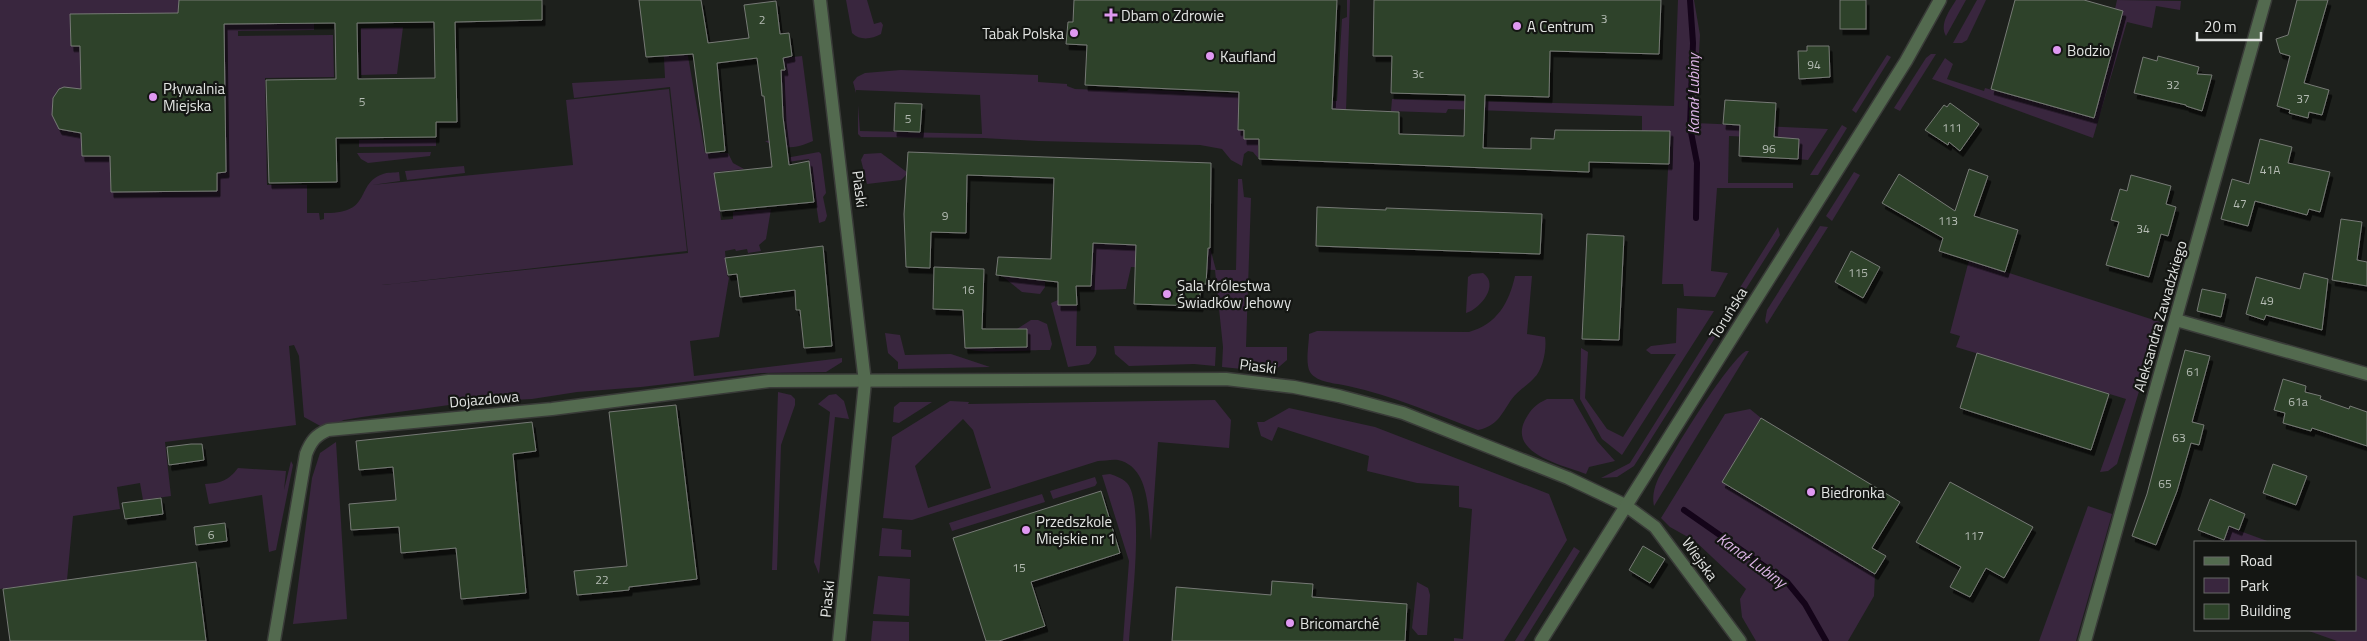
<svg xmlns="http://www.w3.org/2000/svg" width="2367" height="641" viewBox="0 0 2367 641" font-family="'Titillium Web',sans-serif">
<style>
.green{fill:#39263e;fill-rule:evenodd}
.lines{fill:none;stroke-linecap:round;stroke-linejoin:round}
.stream{stroke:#140419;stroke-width:6}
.building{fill:#2d4329;stroke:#767975;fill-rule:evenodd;filter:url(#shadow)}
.minor-casing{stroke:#393b38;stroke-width:15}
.tertiary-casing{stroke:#393b38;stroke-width:15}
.minor{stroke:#536a4f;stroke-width:12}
.tertiary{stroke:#536a4f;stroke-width:12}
.poi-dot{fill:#df98f1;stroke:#141613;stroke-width:2}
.labels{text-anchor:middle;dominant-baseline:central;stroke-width:4.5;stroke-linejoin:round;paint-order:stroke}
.number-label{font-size:12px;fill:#b5bcb4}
.poi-label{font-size:15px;fill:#e2e4e2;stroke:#141613;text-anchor:start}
.street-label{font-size:15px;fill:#e2e4e2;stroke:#141613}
.water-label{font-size:16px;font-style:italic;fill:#dcb4e6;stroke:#141613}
</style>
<defs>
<filter id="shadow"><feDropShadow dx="3" dy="5.5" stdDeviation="0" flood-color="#0009"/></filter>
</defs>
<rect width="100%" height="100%" fill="#1d201c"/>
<g class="green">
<path d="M0 0H237L238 24 314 23V30L238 31V36L333 35 334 77 265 78 267 185H307V213H319L320 220 324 219V213C374 214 354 184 383 174 387 172 394 173 399 172L400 181 372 185 573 165 566 100 669 89 687 251 382 285 688 253 670 87 574 98 572 83 665 78 661 0 686 45 705 153H728L733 163 744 169 715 172 721 220 733 219V212L771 209 766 239 759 245 761 251 748 253 747 249 736 251 735 249 725 251 727 275 729 278 719 337 690 341 694 376 842 358V362L826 372 761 373 641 387 577 392 532 399 471 402 362 417 344 420 324 428 304 417 299 356 294 345 289 346 296 425 165 442 171 496 143 500 140 483 117 487 120 509 73 516 67 580 0 589Z"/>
<path d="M846 0H867L874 24 881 22 883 25 881 34C872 39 860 41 852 33Z"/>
<polygon points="1347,0 1350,0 1346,110 1244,130 1244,139 1258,139 1258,158 1253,152 1248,151 1244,154 1242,166 1231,160 1222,149 1200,145 1038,141 983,138 861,137 858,134 858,105 860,131 982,134 980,95 856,90 856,93 853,82 857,77 865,73 901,70 1038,75 1038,82 1067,84 1067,86 1075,89 1127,91 1129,89 1304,97 1307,100 1337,101 1342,19 1347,17"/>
<polygon points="1678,0 1694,0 1700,35 1695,123 1828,129 1808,160 1798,159 1799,139 1729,136 1728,183 1793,183 1793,188 1717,188 1711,271 1728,273 1715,297 1684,296 1683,284 1662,284 1670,131 1642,131 1642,116 1448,109 1446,113 1391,111 1392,99 1674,106"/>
<path d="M1956 0H1966L1946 36C1939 24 1950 10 1956 0Z"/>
<polygon points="1977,0 1986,0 1967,40 1962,43 1953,43"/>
<polygon points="2117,0 2181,1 2180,10 2156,6 2152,28 2127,22 2093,138 1932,79 1945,58 1953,64 1947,79 1984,91 1985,88 2094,118 2123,11 2115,9"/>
<polygon points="403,27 397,74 361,75 361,28"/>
<polygon points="1931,54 1936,54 1900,111 1894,108 1926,58"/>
<polygon points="1887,55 1891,57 1856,113 1852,110"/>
<path d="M802 56 813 141C798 148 780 151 765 141L786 139 784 118 780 117H784L783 107 779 106H783L782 96 777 95 783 94 782 82H775L780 70H784V58Z"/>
<polygon points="1842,125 1847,128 1818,175 1810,175"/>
<polygon points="436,139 436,146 359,147 359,140"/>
<polygon points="431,152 430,156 368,163 361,159 357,153"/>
<polygon points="819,152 821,154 826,193 823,197 827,216 825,221 819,223 809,159 780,163 780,159"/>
<polygon points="881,153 908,173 901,180 867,184 861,160 864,154"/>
<polygon points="464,166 465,173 407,180 405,171"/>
<polygon points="1854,172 1860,175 1832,221 1826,216"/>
<polygon points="1238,179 1242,179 1244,197 1251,198 1246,347 1287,347 1287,360 1273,372 1222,367 1223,347 1215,270 1131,267 1126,289 1091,290 1092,265 1080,243 1210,248 1216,270 1236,270"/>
<polygon points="1820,226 1828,227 1767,324 1765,321 1767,310"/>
<polygon points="1778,227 1780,235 1634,466 1617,477 1601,478 1630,463"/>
<polygon points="1969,260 2160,322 2117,464 2108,471 2100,472 2126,399 1956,347 1960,336 1950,333"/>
<path d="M1483 273C1500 285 1480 309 1466 313L1468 277 1472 274Z"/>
<polygon points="1001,275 1045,280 1045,287 1040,294 1022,292"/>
<path d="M1515 276H1532L1527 334 1545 337C1547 348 1543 370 1534 378 1527 386 1517 391 1511 400 1501 415 1497 426 1478 430 1435 414 1393 396 1348 386 1336 383 1317 383 1310 372 1305 363 1309 344 1309 334L1317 331 1469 332C1497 324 1509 303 1515 276Z"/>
<path d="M1058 300V305H1077L1076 346H1096C1098 354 1094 358 1089 364L1068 367 1051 303Z"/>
<polygon points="1677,308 1714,311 1622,455 1602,439 1580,399 1581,348 1588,352 1585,398 1607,429 1623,437 1676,354 1651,354 1646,350 1651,346 1676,343"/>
<path d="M1031 320H1038L1047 324 1052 344 1050 350C1032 349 977 355 965 348L1027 347V329H1017Z"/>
<polygon points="885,333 900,335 905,355 951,354 990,367 898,369 898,362 888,353"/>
<polygon points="1114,346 1216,347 1215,366 1194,364 1129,366 1115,354"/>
<path d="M1746 351H1749L1654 506C1652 497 1654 488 1658 479 1669 457 1728 361 1746 351Z"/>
<polygon points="778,392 791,395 795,399 795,405 781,445 777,570 772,570"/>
<polygon points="836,394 844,401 849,419 835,417 819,574 814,562 830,412 818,404 829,395"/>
<path d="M1547 399H1573L1597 441 1615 461 1589 467 1586 474C1563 465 1508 454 1525 420 1531 409 1536 404 1547 399Z"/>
<path d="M1215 400 1231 420 1229 448 1158 442 1151 541C1148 515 1151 467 1118 460 1112 459 1104 461 1098 461L912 520 883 518 892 437 950 401 969 402 968 404ZM963 419 973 430 991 488 928 508 915 466Z"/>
<polygon points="900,402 932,402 899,423 893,422 894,407"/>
<polygon points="1289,408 1375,427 1549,494 1567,540 1504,641 1454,641 1454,638 1463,639 1472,509 1459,507 1459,486 1417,483 1367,471 1369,456 1278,427 1272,441 1261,436 1257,422 1264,422"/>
<polygon points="1750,409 1761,418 1723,482 1875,574 1874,596 1848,641 1756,641 1742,617 1740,599 1746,589 1695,541 1670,527 1661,518 1725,414"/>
<polygon points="336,442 347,619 293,624 312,478 320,453"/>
<path d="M291 461 293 465 276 550 269 552 262 495 209 504 205 484C221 483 228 481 238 468L286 471 284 490Z"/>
<path d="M1110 474C1116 476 1122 478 1127 483 1145 503 1131 612 1129 641H1123L1129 561 1102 475Z"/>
<polygon points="1095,477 1097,483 1095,486 1053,499 1050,491"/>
<polygon points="1042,494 1045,502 952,531 949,523"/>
<polygon points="2088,506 2112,514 2076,641 2039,641"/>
<polygon points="2229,527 2270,542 2223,542"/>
<polygon points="882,528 902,530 901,549 911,550 911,557 879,556"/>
<polygon points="1574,547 1580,551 1524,641 1515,641"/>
<polygon points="2356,575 2367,580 2367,641 2337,641 2306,630 2356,630"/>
<polygon points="878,576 910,579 909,616 873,614"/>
<polygon points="1417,582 1428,588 1430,595 1427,635 1418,635 1412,628"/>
<polygon points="873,621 909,622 909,641 871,641"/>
</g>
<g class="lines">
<g class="stream">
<polyline points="1690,0 1693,43 1690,127 1697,163 1696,218"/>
<polyline points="1684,510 1787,582 1805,604 1826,641"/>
</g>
</g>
<g class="building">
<path d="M179 0H542V20L455 22 457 122H436V137L336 138 337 182 269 183 266 80 336 79 335 23 224 24 226 172 217 173V191L111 192 110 156H82L81 133 59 129 52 115 53 98 59 89 64 87 81 89 80 46H71L70 14 178 13ZM434 22 435 78 358 79 357 23Z"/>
<polygon points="639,0 701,0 708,43 749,38 744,5 776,1 780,34 789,33 792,56 783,58 785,70 781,70 783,117 789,165 809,161 814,202 720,211 714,173 772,167 764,96 762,96 757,58 717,63 725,151 706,153 693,54 646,57"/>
<polygon points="1074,0 1337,0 1332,109 1399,112 1399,134 1464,136 1465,95 1391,93 1392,56 1373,56 1374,0 1661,0 1659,54 1550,51 1549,97 1485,95 1483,148 1531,149 1531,138 1554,139 1555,130 1670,131 1669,164 1589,162 1589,172 1259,159 1259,139 1244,139 1244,130 1238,130 1239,92 1085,85 1087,45 1066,44 1068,22 1073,22"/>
<rect x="1840" y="0" width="26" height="29"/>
<polygon points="2015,0 2084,0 2123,11 2094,118 1991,89"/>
<polygon points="2297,0 2328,0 2304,83 2329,90 2322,115 2309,112 2308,118 2289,113 2290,110 2277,106 2290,56 2280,53 2276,39 2288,35"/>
<polygon points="1807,46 1829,46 1830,77 1799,79 1798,51 1807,51"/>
<polygon points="2158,56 2199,67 2197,74 2212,75 2202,111 2186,106 2186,105 2134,93 2143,57 2157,61"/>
<polygon points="1725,100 1776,103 1774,137 1799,139 1798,159 1739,156 1740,125 1723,124"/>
<polygon points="895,103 922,104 920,132 894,131"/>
<polygon points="1950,103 1979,124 1960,151 1949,142 1948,145 1925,130 1944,105 1947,107"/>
<polygon points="2260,139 2292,147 2288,163 2330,172 2320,212 2309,209 2307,215 2255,201 2248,226 2221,219 2232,179 2249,184"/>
<polygon points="908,152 1211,163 1210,248 1208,248 1206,284 1200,284 1200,306 1134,304 1136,245 1093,243 1091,286 1076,286 1077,305 1058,305 1058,282 996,275 998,257 1051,259 1054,178 967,175 966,233 931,232 930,268 906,267 904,214"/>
<polygon points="1969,169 1988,176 1974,216 2018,230 2005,272 1939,251 1943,238 1882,203 1899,174 1955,211"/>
<polygon points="2131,175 2171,186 2166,204 2176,207 2168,236 2161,234 2149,277 2106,265 2119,222 2111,220 2120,189 2127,191"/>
<polygon points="1317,207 1386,210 1386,208 1542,214 1540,254 1316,246"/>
<polygon points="2341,219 2362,222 2357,260 2367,262 2367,286 2332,280"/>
<polygon points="1587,234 1624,236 1619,340 1582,339"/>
<polygon points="823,246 832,346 804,348 800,310 796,310 795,290 740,297 737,274 728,275 725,258"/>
<polygon points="1851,251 1880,267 1863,298 1835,282"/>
<polygon points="934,267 984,269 982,329 1027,329 1027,347 965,348 963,310 933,309"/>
<polygon points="2304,273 2328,279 2322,330 2266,315 2264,320 2246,314 2256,277 2300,289"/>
<polygon points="2202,289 2226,294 2221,317 2197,311"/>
<polygon points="2185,350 2210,356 2192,422 2204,425 2199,445 2191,443 2177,491 2156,545 2132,536 2147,494"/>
<polygon points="1977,353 2109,394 2091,450 1960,408"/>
<polygon points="2283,379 2306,386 2305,392 2321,396 2320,399 2349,409 2350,406 2367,412 2367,446 2312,428 2311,431 2283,423 2285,413 2274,410"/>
<polygon points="676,405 697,579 629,587 629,590 577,595 574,571 627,566 609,412"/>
<polygon points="1761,418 1900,502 1872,548 1886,556 1875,574 1722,482"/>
<polygon points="532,422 536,451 513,454 526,593 461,599 456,548 401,553 399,527 351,530 349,504 396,500 393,467 359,470 356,441"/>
<polygon points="191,444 202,444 204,460 169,465 167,447"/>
<polygon points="2273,464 2307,476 2296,505 2263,493"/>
<polygon points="1950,482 2033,527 2004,578 1986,568 1970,597 1950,587 1961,567 1916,542"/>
<polygon points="1101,491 1120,553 1031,582 1045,626 999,641 986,641 953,538"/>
<polygon points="161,498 163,514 125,519 122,503"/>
<polygon points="2210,499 2245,514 2239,530 2229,526 2224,540 2198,530"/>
<polygon points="225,523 227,541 196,545 194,527"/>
<polygon points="1643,546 1665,559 1650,583 1629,570"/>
<polygon points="196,562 206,641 10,641 3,589"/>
<polygon points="1272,581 1313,584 1312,597 1407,604 1405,641 1172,641 1176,587 1271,595"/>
</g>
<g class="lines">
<defs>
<g id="minor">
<polyline points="2176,320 2367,374"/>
<path d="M274 641 306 454C311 441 316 435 328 430L552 409 769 381 1226 379 1294 387 1339 396 1403 413 1568 478 1625 505"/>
<polyline points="2085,641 2265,0"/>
</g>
<g id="tertiary">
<polyline points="820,0 865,382 839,641"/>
<polyline points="1625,505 1655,527 1740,641"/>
<polyline points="1541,641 1906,61 1940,0"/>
</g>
</defs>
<use href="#minor" class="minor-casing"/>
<use href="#tertiary" class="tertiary-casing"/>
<use href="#minor" class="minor"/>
<use href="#tertiary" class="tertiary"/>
</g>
<g class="poi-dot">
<path d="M1108.5 7.5h5v5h5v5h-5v5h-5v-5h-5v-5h5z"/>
<circle cx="1517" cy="26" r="5"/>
<circle cx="1074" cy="33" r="5"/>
<circle cx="2057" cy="50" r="5"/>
<circle cx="1210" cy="56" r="5"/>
<circle cx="153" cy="97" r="5"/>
<circle cx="1167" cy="294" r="5"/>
<circle cx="1811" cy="492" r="5"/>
<circle cx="1026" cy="530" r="5"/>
<circle cx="1290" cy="623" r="5"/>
</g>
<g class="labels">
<g class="number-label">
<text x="1604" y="18">3</text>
<text x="762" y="19">2</text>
<text x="1814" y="64">94</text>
<text x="1418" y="73">3c</text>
<text x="2173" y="84">32</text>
<text x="2303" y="98">37</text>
<text x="362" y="101">5</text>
<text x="908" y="118">5</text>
<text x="1952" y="127">111</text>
<text x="1769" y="148">96</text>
<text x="2270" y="169">41A</text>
<text x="2240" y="203">47</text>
<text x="945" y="215">9</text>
<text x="1948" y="220">113</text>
<text x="2143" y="228">34</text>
<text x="1858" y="272">115</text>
<text x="968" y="289">16</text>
<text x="2267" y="300">49</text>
<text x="2193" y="371">61</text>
<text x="2298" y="401">61a</text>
<text x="2179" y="437">63</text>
<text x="2165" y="483">65</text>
<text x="211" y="534">6</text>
<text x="1974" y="535">117</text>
<text x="1019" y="567">15</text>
<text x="602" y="579">22</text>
</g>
<g class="poi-label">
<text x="1121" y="15">Dbam o Zdrowie</text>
<text x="1527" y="26">A Centrum</text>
<text x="1064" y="33" text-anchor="end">Tabak Polska</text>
<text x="2067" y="50">Bodzio</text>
<text x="1220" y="56">Kaufland</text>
<text x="163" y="88">Pływalnia<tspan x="163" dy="17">Miejska</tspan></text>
<text x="1177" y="285">Sala Królestwa<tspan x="1177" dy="17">Świadków Jehowy</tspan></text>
<text x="1821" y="492">Biedronka</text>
<text x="1036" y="521">Przedszkole<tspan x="1036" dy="17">Miejskie nr 1</tspan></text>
<text x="1300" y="623">Bricomarché</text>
</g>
<g class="street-label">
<text transform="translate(860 189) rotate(83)">Piaski</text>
<text transform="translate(1728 313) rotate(-58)">Toruńska</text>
<text transform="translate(2160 316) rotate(-74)">Aleksandra Zawadzkiego</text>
<text transform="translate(1258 366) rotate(7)">Piaski</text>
<text transform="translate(484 399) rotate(-5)">Dojazdowa</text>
<text transform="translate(1700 559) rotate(54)">Wiejska</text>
<text transform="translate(827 599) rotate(-84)">Piaski</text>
</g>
<g class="water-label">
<text transform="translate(1693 94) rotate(-90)">Kanał Lubiny</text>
<text transform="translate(1752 560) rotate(36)">Kanał Lubiny</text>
</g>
</g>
<rect x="2194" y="541" width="162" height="90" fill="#141613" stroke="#666866"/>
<rect x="2204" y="557" width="25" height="8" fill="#536a4f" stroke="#666866"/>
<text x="2240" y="566" font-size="15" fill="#e2e4e2">Road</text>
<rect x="2204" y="578" width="25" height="15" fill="#39263e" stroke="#666866"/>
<text x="2240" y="591" font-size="15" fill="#e2e4e2">Park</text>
<rect x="2204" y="604" width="25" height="15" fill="#2d4329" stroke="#666866"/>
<text x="2240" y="616" font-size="15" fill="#e2e4e2">Building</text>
<path d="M2197 32v8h64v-8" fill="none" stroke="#e2e4e2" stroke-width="2.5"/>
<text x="2204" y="32" font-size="15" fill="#e2e4e2" stroke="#141613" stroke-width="4" paint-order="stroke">20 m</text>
</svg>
